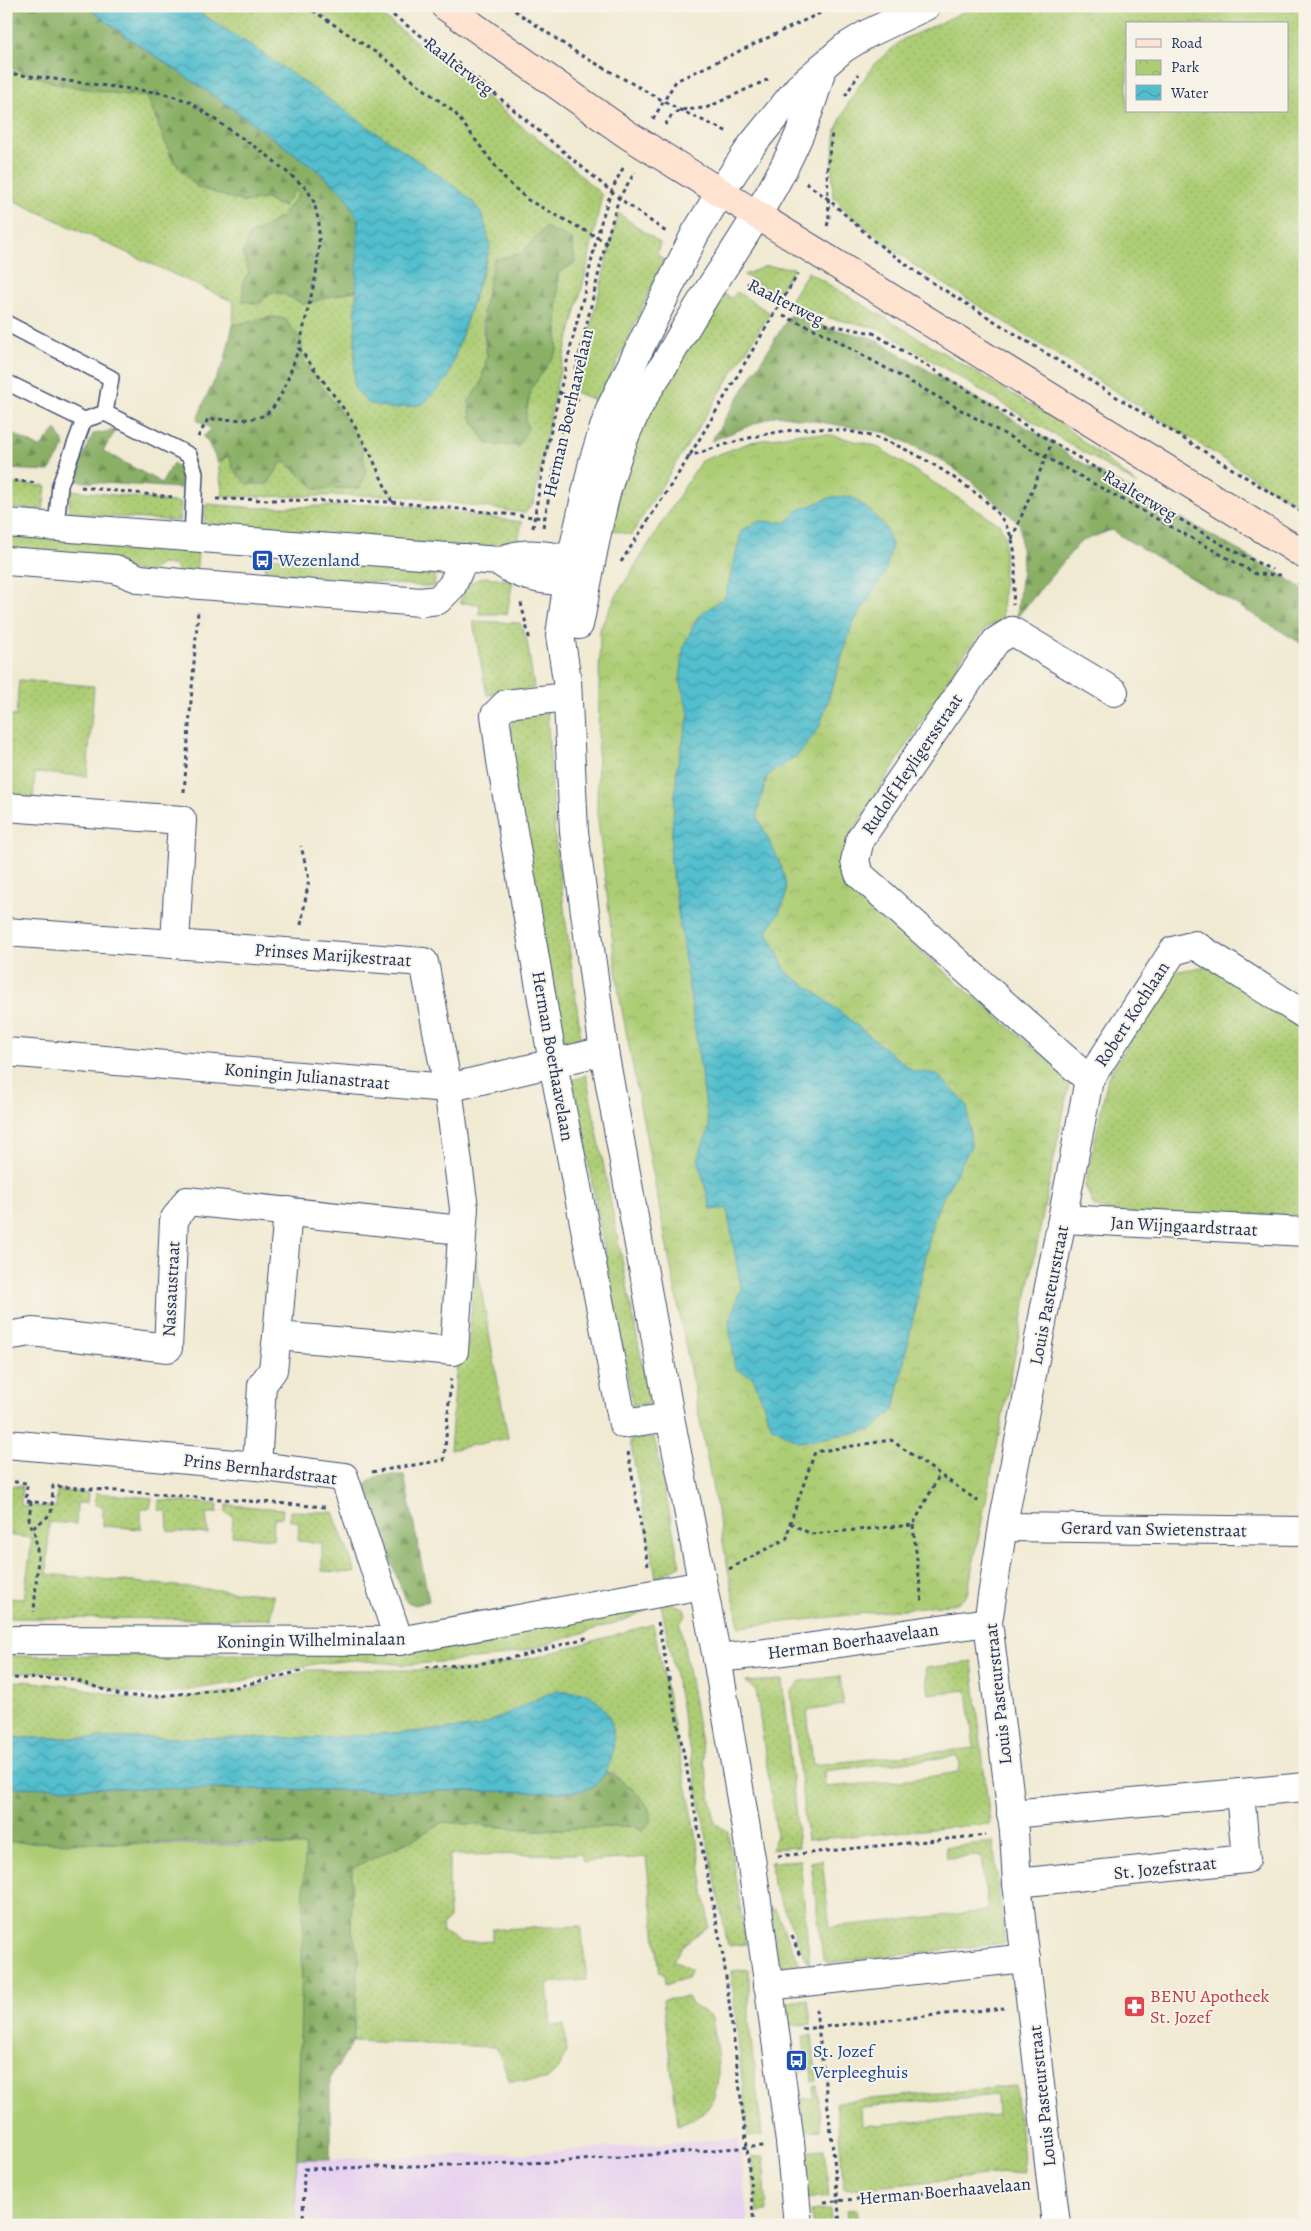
<svg xmlns="http://www.w3.org/2000/svg" width="1311" height="2231" viewBox="0 0 1311 2231" font-family="Alegreya,serif">
<style>
.built{fill:#e7d2ef}
.grass{fill:url(#grass-dots);stroke:#647e6a;fill-rule:evenodd}
.forest{fill:url(#forest-firs);stroke:#527062}
.park{fill:url(#park-crowns);stroke:#647e6a}
.pitch{fill:#adcd75;stroke:#647e6a}
.water{fill:url(#water-waves);stroke:#367696}
.lines{fill:none;stroke-linecap:round;stroke-linejoin:round}
.service-casing{stroke:#3b4b70;stroke-width:18}
.minor-casing{stroke:#3b4b70;stroke-width:30}
.tertiary-casing{stroke:#3b4b70;stroke-width:30}
.secondary-casing{stroke:#3b4b70;stroke-width:30}
.path{stroke:#3b4b70;stroke-width:3;stroke-dasharray:4 4;stroke-linecap:butt}
.service{stroke:#fff;stroke-width:15}
.minor{stroke:#fff;stroke-width:28}
.tertiary{stroke:#fff;stroke-width:28}
.secondary{stroke:#fee3d1;stroke-width:28}
.labels{text-anchor:middle;dominant-baseline:central;stroke-width:4;stroke-linejoin:round;paint-order:stroke}
.street-label{font-size:18px;fill:#1b2f5e;stroke:#f7f3e8}
.transit-label{font-size:18px;fill:#164399;stroke:#f7f3e8;text-anchor:start}
.health-label{font-size:18px;fill:#be3a42;stroke:#f7f3e8;text-anchor:start}
</style>
<defs>
<pattern id="grass-dots" width="8" height="8" patternUnits="userSpaceOnUse" patternTransform="scale(1.25)"><rect width="8" height="8" fill="#adcd75"/><path d="M2 2h.1M6 6h.1" fill="none" stroke="#94b068" stroke-width="1.8" stroke-linecap="round"/></pattern>
<pattern id="forest-firs" width="22" height="20" patternUnits="userSpaceOnUse" patternTransform="scale(1.25)"><rect width="22" height="20" fill="#8ab066"/><path d="M5 1l3.5 6h-7zM16 11l3.5 6h-7z" fill="#709057"/></pattern>
<pattern id="park-crowns" width="20" height="18" patternUnits="userSpaceOnUse" patternTransform="scale(1.25)"><rect width="20" height="18" fill="#adcd75"/><path d="M2 6a3 3 0 1 1 6 0M12 15a3 3 0 1 1 6 0" fill="none" stroke="#94b068"/></pattern>
<pattern id="water-waves" width="16" height="10" patternUnits="userSpaceOnUse" patternTransform="scale(1.25)"><rect width="16" height="10" fill="#52becd"/><path d="M0 5q4-4 8 0t8 0" fill="none" stroke="#439baa"/></pattern>
</defs>
<rect width="100%" height="100%" fill="#f7f3e8"/>
<filter id="ink" filterUnits="userSpaceOnUse"><feTurbulence type="fractalNoise" baseFrequency=".02" numOctaves="2"/><feDisplacementMap in="SourceGraphic" scale="10" xChannelSelector="R" yChannelSelector="G"/><feConvolveMatrix kernelMatrix="1 2 1 2 8 2 1 2 1" color-interpolation-filters="sRGB"/></filter>
<filter id="wash" filterUnits="userSpaceOnUse"><feTurbulence type="fractalNoise" baseFrequency=".0096" numOctaves="4" result="noise"/><feDisplacementMap in="SourceGraphic" scale="20" xChannelSelector="R" yChannelSelector="G"/><feGaussianBlur stdDeviation="1.12" result="paint"/><feColorMatrix in="noise" values="0 0 0 0 0 0 0 0 0 0 0 0 0 0 0 0 0 1.4 0 .05"/><feComposite in="paint" operator="in"/></filter>
<g filter="url(#wash)">
<rect width="100%" height="100%" fill="#f1ead3"/>
<polygon class="built" points="317,1828 314,2159 536,2153 739,2138 748,2225 6,2225 6,1835"/>
<g class="grass">
<path d="M189 6H369L433 54 567 163 602 195 586 272 556 387 534 502 525 513 398 495 223 497 218 463 229 455 268 484 281 462 287 463 316 489 333 488 337 407 304 363 301 340 285 319 272 317 233 325 234 302 6 197V139L9 136 11 105 7 66 61 85 127 95 147 96 172 159 243 202 266 199 276 205 295 190 299 194 281 217 249 236 243 254 249 272 243 282 258 304 272 292 284 294 303 304 357 290 354 388 447 380 490 249 253 47ZM545 227 558 273 557 351 531 389 518 445 487 444 471 418 469 401 481 385 487 356 482 321 522 253Z"/>
<path d="M977 6H1305V510L914 265 847 213 833 196 832 166 836 129 851 98 874 64 902 40ZM1127 24H1287V111H1127Z"/>
<polygon points="618,213 660,243 657,254 664,260 599,402 575,392"/>
<polygon points="766,266 794,268 777,295 744,275"/>
<polygon points="808,272 1056,420 1138,485 878,328 829,318 789,302"/>
<polygon points="737,292 770,313 631,535 604,528 642,420 724,294 731,298"/>
<polygon points="6,483 46,486 43,510 6,508"/>
<polygon points="71,490 181,503 179,521 68,514"/>
<polygon points="206,504 257,508 392,504 522,522 517,545 492,549 204,524"/>
<polygon points="6,536 198,551 196,576 183,575 173,565 161,564 149,573 6,553"/>
<path d="M265 557 430 570C436 575 435 580 434 587L265 573Z"/>
<path d="M486 577 513 580 507 614H479L480 604 460 603C465 586 469 581 486 577Z"/>
<polygon points="473,621 520,623 527,640 534,688 487,695"/>
<polygon points="19,680 94,686 87,776 35,773 33,799 6,797 6,715 16,716"/>
<polygon points="527,710 547,710 555,838 581,1039 562,1045 506,739 515,717"/>
<polygon points="1207,966 1305,1028 1305,1215 1120,1214 1094,1206 1085,1186 1108,1077 1173,972"/>
<polygon points="586,1075 650,1404 633,1405 573,1080"/>
<polygon points="476,1261 508,1438 450,1450 458,1349 468,1347"/>
<polygon points="654,1437 680,1566 656,1578 630,1440"/>
<polygon points="6,1486 22,1486 21,1506 56,1507 57,1490 88,1493 87,1503 77,1503 76,1524 49,1522 47,1574 273,1595 271,1619 6,1618 6,1598 24,1599 32,1538 6,1535"/>
<polygon points="96,1493 152,1498 150,1508 141,1508 141,1529 103,1526 103,1506 95,1505"/>
<polygon points="159,1500 218,1504 217,1513 206,1513 208,1534 168,1531 167,1511 159,1510"/>
<polygon points="227,1505 283,1509 282,1518 274,1518 273,1539 232,1536 233,1516 225,1513"/>
<polygon points="290,1511 333,1512 356,1573 322,1571 322,1543 298,1541 299,1522 290,1520"/>
<polygon points="660,1599 684,1608 686,1615 680,1623 715,1823 728,1832 746,1944 728,1946"/>
<polygon points="650,1603 647,1610 624,1620 534,1648 496,1657 405,1665 355,1660 314,1664 234,1683 156,1695 115,1690 69,1674 36,1672 6,1674 6,1656 379,1653"/>
<polygon points="653,1624 695,1828 709,1926 685,1943 673,1960 691,1970 687,1978 665,1985 664,1973 660,1973 646,1857 583,1862 581,1854 449,1855 449,1919 442,1926 443,1932 461,1943 492,1941 492,1929 581,1926 587,1980 547,1983 551,2025 564,2025 566,2054 557,2070 546,2080 510,2081 496,2047 353,2041 359,1959 351,1926 351,1868 410,1841 443,1822 537,1830 634,1826 615,1774 604,1772 612,1756 556,1690 479,1727 326,1738 6,1738 6,1682 24,1681 77,1687 146,1702 246,1690 308,1670 470,1670 537,1657"/>
<path d="M972 1662 990 1824 807 1840 791 1692 800 1681 840 1676 843 1705 807 1711 813 1765 974 1748 967 1690 929 1694 925 1668ZM956 1756 960 1764 959 1772 901 1781 825 1787 824 1771Z"/>
<polygon points="782,1680 799,1847 771,1849 777,1836 756,1690 745,1682"/>
<polygon points="993,1842 1005,1943 828,1963 823,1959 811,1862 822,1860 830,1927 988,1911 981,1856 947,1858 946,1847"/>
<polygon points="800,1860 810,1968 773,1884 771,1862"/>
<polygon points="775,1909 801,1968 779,1969 771,1911"/>
<polygon points="749,1969 749,2023 762,2136 748,2137 731,1971"/>
<path d="M688 1997 692 2004 712 2018C716 2045 727 2093 703 2113 696 2118 686 2121 678 2125L663 2000Z"/>
<polygon points="808,1999 811,2024 785,2026 783,2003"/>
<polygon points="812,2035 817,2081 812,2082 811,2069 799,2071 798,2067 806,2066 803,2036"/>
<polygon points="817,2086 821,2130 803,2131 801,2099 814,2098 813,2087"/>
<path d="M1016 2086 1024 2172 844 2190 836 2102ZM997 2095 998 2115 862 2126 861 2107Z"/>
<polygon points="824,2149 829,2196 805,2199 800,2151"/>
<polygon points="765,2156 764,2171 767,2211 757,2212 751,2158"/>
<polygon points="830,2209 831,2225 813,2225 810,2211"/>
<polygon points="857,2209 859,2225 848,2225 846,2210"/>
</g>
<g class="forest">
<polygon points="6,6 86,6 127,37 216,97 316,169 345,195 358,220 357,290 303,304 284,294 272,292 258,304 243,301 243,282 249,272 243,254 249,236 281,217 299,194 295,190 283,207 266,199 243,202 197,187 172,159 147,96 127,95 61,85 7,66 11,105 9,138 6,139"/>
<polygon points="545,227 572,239 575,263 558,273 557,351 531,389 525,420 528,428 518,446 487,444 471,417 469,401 481,384 487,356 483,311 494,260 522,253"/>
<polygon points="790,315 833,329 872,338 1052,442 1070,456 1282,575 1305,591 1305,637 1301,643 1111,530 1080,542 1017,617 1022,568 1020,524 969,479 938,458 888,433 777,415 711,441"/>
<polygon points="272,317 285,319 301,340 304,363 337,407 362,447 366,474 360,488 316,489 287,463 282,462 268,484 247,484 233,469 229,455 218,463 207,440 203,437 211,429 197,420 207,395 224,363 233,325"/>
<polygon points="56,429 65,446 49,471 6,469 6,430 40,448"/>
<polygon points="116,430 103,451 162,483 173,463 181,470 180,488 72,481 93,434"/>
<path d="M404 1475 429 1601 414 1605 406 1601 364 1490C372 1471 386 1476 404 1475Z"/>
<path d="M604 1772C618 1775 644 1796 649 1809 650 1813 650 1818 651 1821L642 1831 634 1826 537 1830 443 1822 410 1841 352 1868 351 1926 359 1959 353 2041 330 2078V2159H297L305 1846 253 1843 6 1842V1787L572 1792 596 1783Z"/>
</g>
<polygon class="park" points="801,433 831,435 876,446 999,524 1005,535 1002,621 987,627 963,656 848,839 842,860 846,882 911,943 1070,1079 967,1595 959,1603 739,1627 619,994 597,812 600,629 616,596 701,461 751,442"/>
<polygon class="pitch" points="6,1842 305,1846 295,2225 6,2225"/>
<g class="water">
<path d="M86 6H189L253 47 447 181C478 204 484 209 490 248L447 380 423 404 393 409 368 403 354 388 358 220 345 195 316 169 216 97 127 37Z"/>
<path d="M832 497H851L870 511 886 528 892 545 885 573 853 623 819 728 799 754 767 776 757 815C767 840 786 865 786 892 785 905 774 921 767 931L787 973 813 990 913 1071 937 1074 967 1105 971 1146 941 1201 933 1222 894 1410 872 1430 799 1442 772 1427 753 1377 735 1369 729 1322 741 1288 727 1208 711 1210 698 1158 709 1128 670 856 677 767 689 714 680 680 684 645 698 616 725 597 742 530 761 521 785 523 799 510Z"/>
<path d="M556 1690 588 1693C594 1699 602 1705 607 1713 620 1734 614 1774 591 1787 586 1790 578 1791 572 1792L6 1787V1738H326L479 1727Z"/>
</g>
</g>
<g filter="url(#ink)">
<g class="lines">
<defs>
<g id="service">
<polyline points="6,323 111,378 105,413"/>
<polyline points="6,382 84,420"/>
<polyline points="56,528 60,485 84,420 105,413 189,455 195,473 192,537"/>
</g>
<g id="minor">
<polyline points="6,561 115,569 140,579 200,585 421,602 438,600 452,586 464,558"/>
<polyline points="567,697 506,704 495,715 501,761 553,1063 623,1424 670,1417"/>
<polyline points="6,807 182,820 175,943"/>
<polyline points="6,932 424,962 448,1088 464,1208 454,1351 277,1336 288,1211"/>
<polyline points="6,1052 448,1088 604,1051"/>
<polyline points="1089,1080 859,874 855,861 860,839 996,641 1012,631 1114,692"/>
<polyline points="1064,1219 1305,1232"/>
<polyline points="6,1336 32,1332 168,1348 174,1220 187,1201 461,1230"/>
<polyline points="6,1444 257,1466 344,1477 399,1641"/>
<polyline points="257,1466 262,1385 273,1370 277,1336"/>
<polyline points="1003,1527 1305,1531"/>
<polyline points="6,1640 399,1641 702,1585"/>
<polyline points="717,1658 784,1651 988,1622"/>
<polyline points="1011,1814 1305,1787"/>
<polyline points="1017,1883 1246,1859 1240,1793"/>
<polyline points="768,1986 1026,1958"/>
<polyline points="1056,2225 1017,1883 1014,1832 988,1622 1004,1519 1089,1080 1173,951 1195,945 1305,1015"/>
</g>
<g id="tertiary">
<path d="M6 523 499 561C528 548 558 558 589 563"/>
<path d="M499 561C523 581 555 581 585 583"/>
<path d="M579 625C594 553 602 480 635 414 643 396 655 379 666 362 680 337 695 312 710 288 756 219 803 148 822 67"/>
<polyline points="798,2225 790,2142 751,1858 717,1658 670,1417 604,1051 574,832 567,680 560,635 571,560 593,462 610,409 695,234 720,193 752,145 799,87 844,48 867,34 926,6"/>
</g>
<polyline id="secondary" points="445,6 628,135 1305,555"/>
</defs>
<use href="#service" class="service-casing"/>
<use href="#minor" class="minor-casing"/>
<use href="#tertiary" class="tertiary-casing"/>
<use href="#secondary" class="secondary-casing"/>
<g class="path">
<polyline points="306,6 384,58 455,113 506,180 528,200 606,242"/>
<polyline points="380,6 452,58 619,198 666,232"/>
<polyline points="508,6 577,53 680,110 728,132"/>
<polyline points="6,73 162,93 188,101 268,156 307,189 314,202 319,223 319,245 316,275 299,348 349,416 371,455 392,502"/>
<polyline points="845,96 859,74"/>
<polyline points="653,119 676,81 835,6"/>
<polyline points="665,125 672,115 680,110 706,108 769,79"/>
<polyline points="806,183 828,199 874,241 925,278 1305,514"/>
<polyline points="827,226 829,219 827,170 832,133"/>
<polyline points="747,283 824,324 873,333 1221,544 1272,570"/>
<polyline points="783,316 821,332 1256,574 1282,575"/>
<polyline points="560,393 582,401"/>
<path d="M198 437 208 419C222 419 254 422 266 414 283 402 291 367 299 348"/>
<path d="M687 457C797 419 861 412 960 482 981 496 1005 514 1012 540 1018 561 1014 584 1013 605"/>
<polyline points="6,480 38,483"/>
<polyline points="81,487 172,497"/>
<polyline points="216,499 392,502 544,518"/>
<polyline points="543,527 564,420 606,242 619,198 635,172"/>
<path d="M533 528C544 451 564 373 583 298 594 253 601 204 625 165"/>
<polyline points="1012,539 1052,442"/>
<polyline points="621,562 684,465 798,274"/>
<polyline points="1298,583 1305,587"/>
<polyline points="521,603 530,641"/>
<polyline points="184,792 198,611"/>
<polyline points="301,925 309,879 301,846"/>
<polyline points="628,1452 648,1566"/>
<polyline points="372,1472 444,1460 451,1379"/>
<polyline points="6,1481 27,1483 26,1501 52,1504 53,1486 326,1507"/>
<polyline points="31,1501 29,1520 35,1534 38,1557 34,1612"/>
<polyline points="790,1523 811,1534 913,1525 940,1474"/>
<polyline points="913,1525 922,1603"/>
<polyline points="33,1528 51,1514 52,1504"/>
<polyline points="729,1569 787,1538 790,1523 815,1452 891,1440 979,1502"/>
<polyline points="658,1622 724,1961 747,2147 754,2225"/>
<polyline points="426,1667 478,1664 525,1655 589,1637"/>
<polyline points="6,1678 72,1679 123,1696 161,1696 232,1688 305,1670"/>
<polyline points="778,1856 986,1835"/>
<polyline points="792,1936 800,1956"/>
<polyline points="816,2009 834,2158 840,2225"/>
<polyline points="802,2029 1004,2008"/>
<polyline points="824,2202 1024,2184"/>
<polyline points="303,2225 304,2169 556,2162 764,2146"/>
</g>
<use href="#service" class="service"/>
<use href="#minor" class="minor"/>
<use href="#tertiary" class="tertiary"/>
<use href="#secondary" class="secondary"/>
</g>
</g>
<defs>
<symbol id="bus-square" viewBox="-11 -11 22 22"><rect x="-9" y="-9" width="18" height="18" rx="4" fill="#1a4fb4" stroke="#f7f3e8"/><path d="M-5-6H5V4H4V6H2V4H-2V6H-4V4H-5ZM-3.5-4V0h7V-4ZM-3.5 1.2v1.5H-2V1.2ZM2 1.2v1.5H3.5V1.2Z" fill="#fff"/></symbol>
<symbol id="pharmacy-square" viewBox="-11 -11 22 22"><rect x="-9" y="-9" width="18" height="18" rx="4" fill="#e0444e" stroke="#f7f3e8"/><path d="M-2-6h4v4h4v4h-4v4h-4v-4h-4v-4h4Z" fill="#fff"/></symbol>
</defs>
<g fill-rule="evenodd">
<use href="#bus-square" x="250" y="548" width="25" height="25"/>
<use href="#pharmacy-square" x="1122" y="1994" width="25" height="25"/>
<use href="#bus-square" x="784" y="2048" width="25" height="25"/>
</g>
<g class="labels">
<g class="street-label">
<text transform="translate(459 66) rotate(38)">Raalterweg</text>
<text transform="translate(786 302) rotate(27)">Raalterweg</text>
<text transform="translate(568 413) rotate(-77)">Herman Boerhaavelaan</text>
<text transform="translate(1140 495) rotate(31)">Raalterweg</text>
<text transform="translate(912 764) rotate(-56)">Rudolf Heyligersstraat</text>
<text transform="translate(333 955) rotate(4)">Prinses Marijkestraat</text>
<text transform="translate(1132 1014) rotate(-57)">Robert Kochlaan</text>
<text transform="translate(553 1056) rotate(80)">Herman Boerhaavelaan</text>
<text transform="translate(307 1076) rotate(5)">Koningin Julianastraat</text>
<text transform="translate(1184 1226) rotate(3)">Jan Wijngaardstraat</text>
<text transform="translate(171 1289) rotate(-87)">Nassaustraat</text>
<text transform="translate(1049 1295) rotate(-79)">Louis Pasteurstraat</text>
<text transform="translate(260 1469) rotate(7)">Prins Bernhardstraat</text>
<text transform="translate(1154 1529) rotate(1)">Gerard van Swietenstraat</text>
<text transform="translate(311 1640) rotate(-1)">Koningin Wilhelminalaan</text>
<text transform="translate(853 1641) rotate(-8)">Herman Boerhaavelaan</text>
<text transform="translate(998 1694) rotate(-96)">Louis Pasteurstraat</text>
<text transform="translate(1165 1868) rotate(-6)">St. Jozefstraat</text>
<text transform="translate(1042 2096) rotate(-96)">Louis Pasteurstraat</text>
<text transform="translate(945 2191) rotate(-5)">Herman Boerhaavelaan</text>
</g>
<g class="transit-label">
<text x="278" y="560">Wezenland</text>
<text x="813" y="2051">St. Jozef<tspan x="813" dy="21">Verpleeghuis</tspan></text>
</g>
<g class="health-label">
<text x="1150" y="1996">BENU Apotheek<tspan x="1150" dy="21">St. Jozef</tspan></text>
</g>
</g>
<rect width="1311" height="2231" fill="none" stroke="#f7f3e8" stroke-width="25"/>
<rect x="1126" y="22" width="162" height="90" fill="#f7f3e8" stroke="#9fa5b1"/>
<rect x="1136" y="39" width="25" height="8" fill="#fee3d1" stroke="#9fa5b1"/>
<text x="1171" y="48" font-size="15" fill="#1b2f5e">Road</text>
<rect x="1136" y="60" width="25" height="15" fill="url(#park-crowns)" stroke="#9fa5b1"/>
<text x="1171" y="72" font-size="15" fill="#1b2f5e">Park</text>
<rect x="1136" y="85" width="25" height="15" fill="url(#water-waves)" stroke="#9fa5b1"/>
<text x="1171" y="98" font-size="15" fill="#1b2f5e">Water</text>
</svg>
